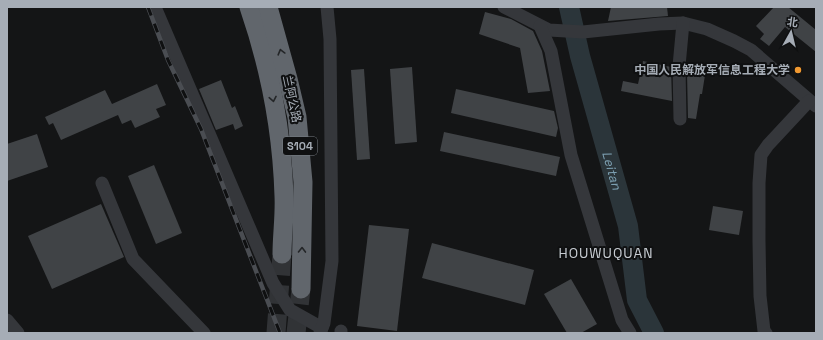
<svg xmlns="http://www.w3.org/2000/svg" width="823" height="340" viewBox="0 0 823 340" font-family="'Space Grotesk','Noto Sans SC',sans-serif">
<style>
.lines{fill:none;stroke-linecap:round;stroke-linejoin:round}
.river{stroke:#2b353a;stroke-width:20}
.building{fill:#404346}
.highway-tunnel{stroke:#313336;stroke-width:19;stroke-dasharray:19 10;stroke-linecap:butt}
.minor{stroke:#35373b;stroke-width:13}
.highway{stroke:#61666c;stroke-width:19}
.rail-casing{stroke:#4a4d52;stroke-width:4.5}
.rail{stroke:#0f1011;stroke-width:3;stroke-dasharray:9;stroke-linecap:butt}
.oneway{stroke:#242628}
.poi-dot{fill:#f19931;stroke:#0f1011;stroke-width:1.5}
.labels{text-anchor:middle;dominant-baseline:central;stroke-width:4;stroke-linejoin:round;paint-order:stroke}
.shield{fill:#0f1011;stroke:#797e84;stroke-width:1}
.shield-label{font-size:11px;font-weight:bold;fill:#a6adb6}
.poi-label{font-size:12px;font-weight:bold;fill:#a6adb6;stroke:#0f1011;text-anchor:end}
.street-label{font-size:12px;fill:#a6adb6;stroke:#0f1011}
.water-label{font-size:13px;font-style:italic;fill:#7da0b2;stroke:#0f1011}
.quarter-label{font-size:14px;letter-spacing:1px;fill:#c7ccd2;stroke:#0f1011}
</style>
<rect width="100%" height="100%" fill="#141516"/>
<g class="lines">
<path class="river" id="s1" d="M569 7 580 56 628 226 637 300 654 333"/>
</g>
<g class="building">
<polygon points="611,7 667,7 668,16 608,21"/>
<polygon points="774,7 788,7 816,30 816,52 785,27 769,46 760,39 764,34 756,26"/>
<polygon points="485,12 511,19 533,31 542,51 550,91 528,93 520,48 479,34"/>
<polygon points="643,61 671,67 672,101 621,91 623,81 638,84"/>
<polygon points="412,67 417,142 395,144 390,69"/>
<polygon points="364,69 370,159 357,160 351,70"/>
<polygon points="687,73 705,75 702,94 700,94 696,119 688,118"/>
<polygon points="221,80 232,108 235,106 243,126 235,130 233,124 216,130 199,89"/>
<polygon points="157,84 166,105 156,109 160,117 135,128 131,120 122,124 118,115 61,140 53,123 49,125 45,117 105,90 112,104"/>
<polygon points="456,89 554,111 558,128 556,137 451,113"/>
<polygon points="444,132 560,157 556,176 440,151"/>
<polygon points="37,134 48,167 7,181 7,144"/>
<polygon points="154,165 182,233 156,244 128,176"/>
<polygon points="101,204 124,257 52,289 28,236"/>
<polygon points="713,206 743,211 739,235 709,230"/>
<polygon points="369,225 409,229 397,331 357,326"/>
<polygon points="432,243 534,270 525,305 422,278"/>
<polygon points="571,279 597,324 581,333 567,333 544,294"/>
</g>
<g class="lines">
<g class="highway-tunnel">
<polyline points="276,333 282,254"/>
<polyline points="296,333 301,289"/>
</g>
<g class="minor">
<polyline points="155,7 273,283 290,310 322,328"/>
<polyline points="504,7 549,30 583,32 659,24 683,23 707,29 734,41 751,50 816,106"/>
<polyline points="540,26 551,51 571,155 622,320 630,333"/>
<polyline points="680,119 679,66 683,23"/>
<polyline points="102,183 133,259 204,333"/>
<polyline points="7,320 18,333"/>
<polyline points="320,333 324,323 332,261 330,39 327,7"/>
<polyline points="341,333 341,331"/>
<polyline points="766,333 764,331 760,296 759,241 759,183 761,155 768,145 809,101"/>
</g>
<g class="highway">
<path d="M249 7C270 68 282 131 284 196 285 215 282 235 282 254"/>
<polyline points="268,7 288,79 297,117 303,182 301,289"/>
</g>
<defs>
<polyline id="rail" points="148,7 168,60 201,129 280,333"/>
</defs>
<use href="#rail" class="rail-casing"/>
<use href="#rail" class="rail"/>
</g>
<defs><path id="oneway-chevron" d="M-2-3.5L2.5 0L-2 3.5" fill="none" stroke-width="1.6" stroke-linecap="round" stroke-linejoin="round"/></defs>
<g class="oneway">
<use href="#oneway-chevron" transform="translate(281 52) rotate(-105)"/>
<use href="#oneway-chevron" transform="translate(273 99) rotate(79)"/>
<use href="#oneway-chevron" transform="translate(302 250) rotate(-89)"/>
</g>
<circle class="poi-dot" cx="798" cy="70" r="4"/>
<g class="labels">
<rect class="shield" x="283" y="137" width="34" height="18" rx="3"/>
<g class="shield-label">
<text x="300" y="146">S104</text>
</g>
<g class="poi-label">
<text x="790" y="70">中国人民解放军信息工程大学</text>
</g>
<g class="street-label">
<text transform="translate(292 99) rotate(78)">兰阿公路</text>
</g>
<g class="water-label">
<text stroke="none"><textPath href="#s1" startOffset="169">Leitan</textPath></text>
</g>
<g class="quarter-label">
<text x="606" y="253">HOUWUQUAN</text>
</g>
</g>
<rect width="823" height="340" fill="none" stroke="#a6adb6" stroke-width="16"/>
<g transform="translate(791 32) rotate(8)" stroke="#0f1011" stroke-width="3" paint-order="stroke">
<path d="M0-3L7 15L0 10L-7 15Z" fill="#a6adb6"/>
<text y="-6" font-size="11" font-weight="bold" text-anchor="middle" fill="#a6adb6">北</text>
</g>
</svg>
